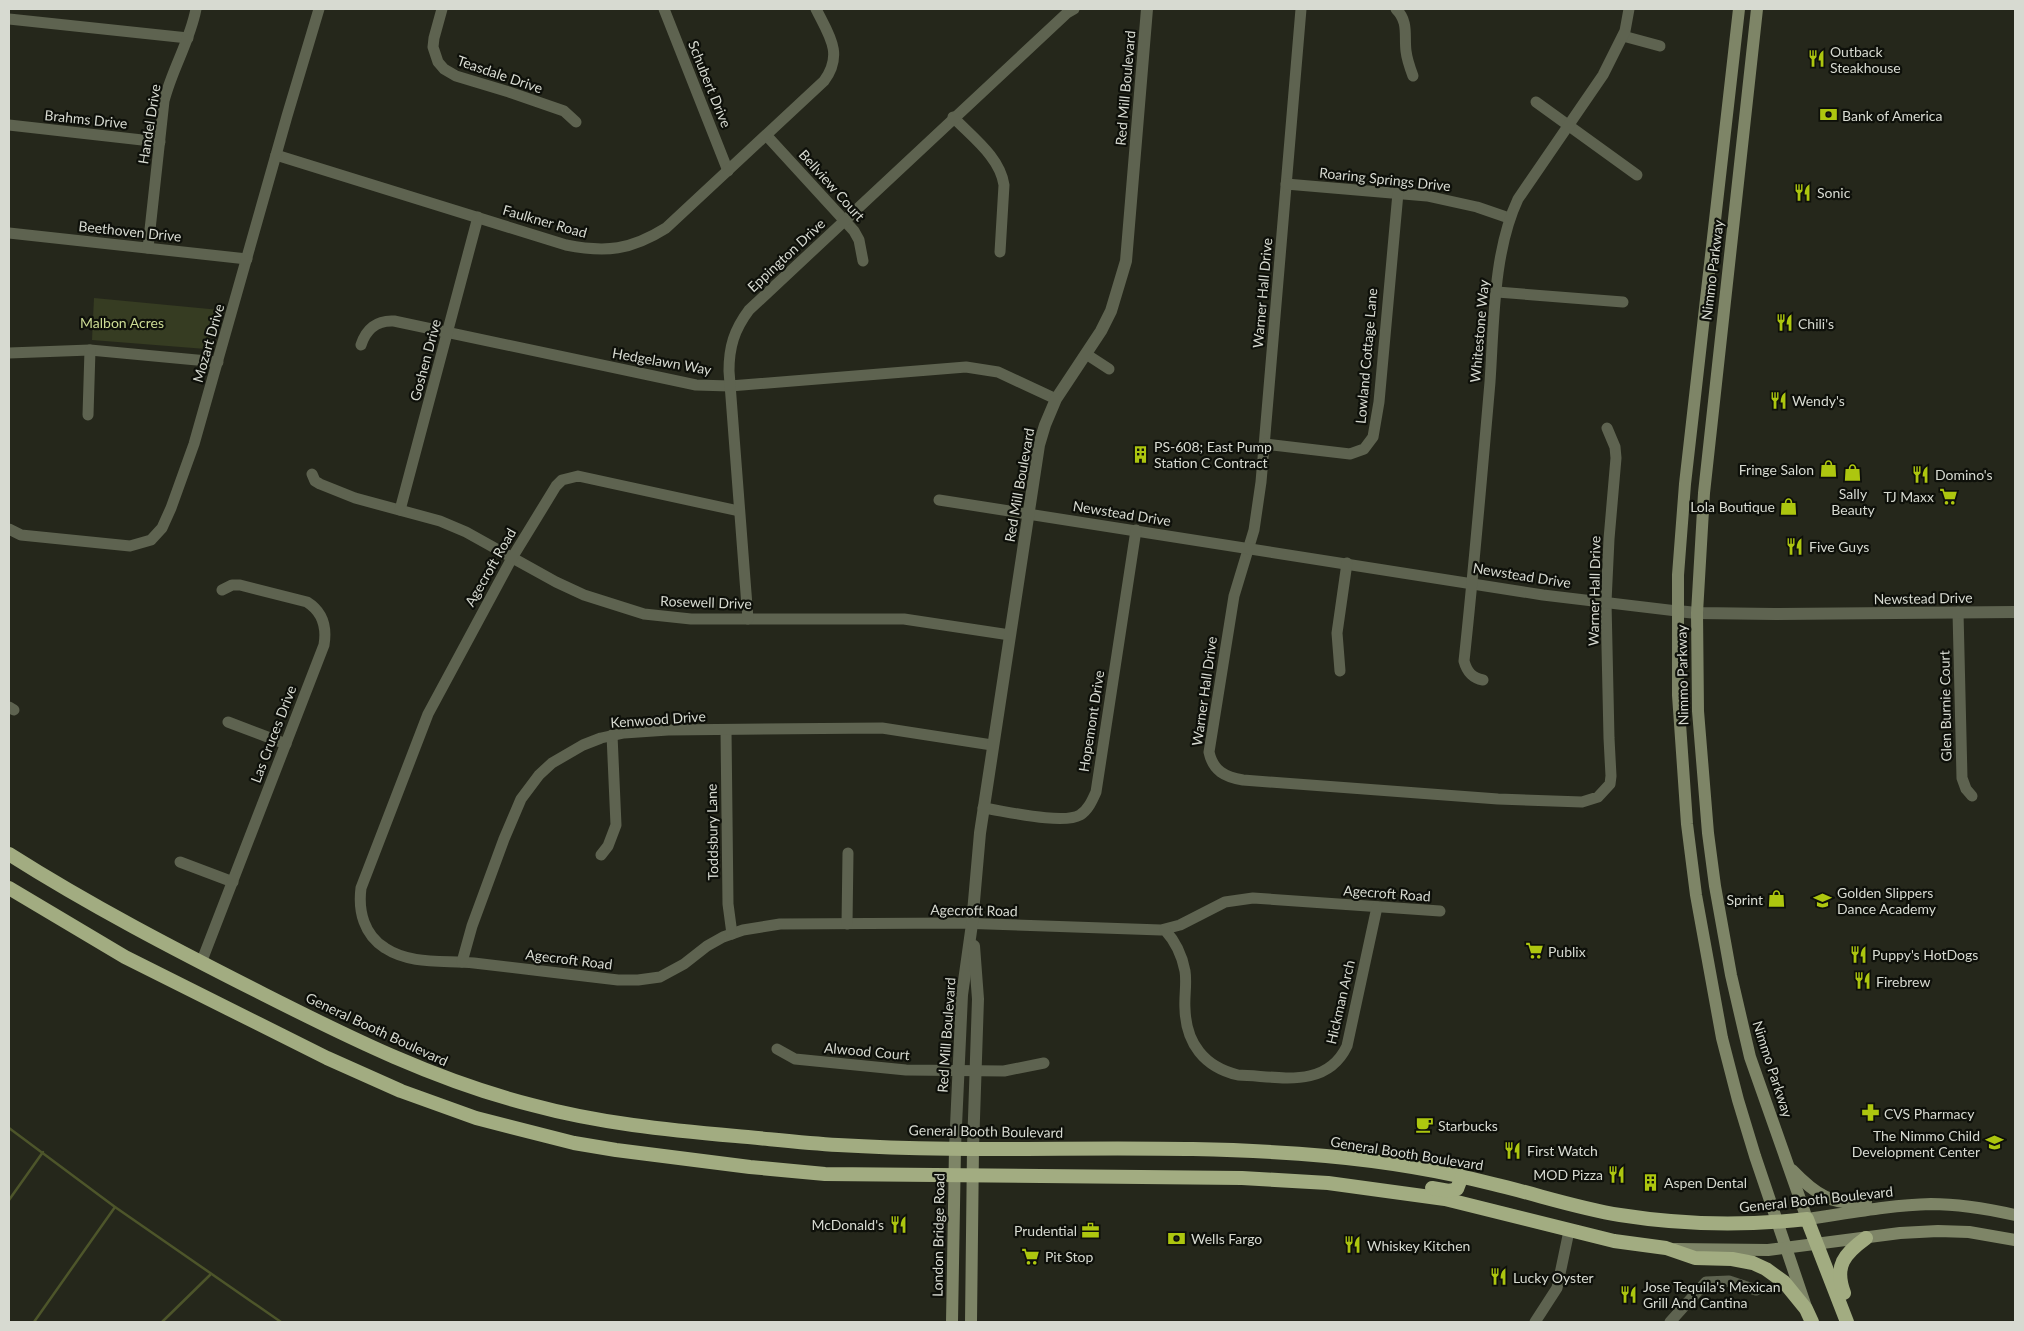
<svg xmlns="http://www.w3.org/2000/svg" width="2024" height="1331" viewBox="0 0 2024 1331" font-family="Lato,sans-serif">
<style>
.green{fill:#363c22}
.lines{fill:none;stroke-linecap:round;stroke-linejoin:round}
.stream{stroke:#4d552a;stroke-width:2.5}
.minor{stroke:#5e6350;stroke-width:11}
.tertiary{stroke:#5e6350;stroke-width:12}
.secondary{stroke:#7e8567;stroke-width:12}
.trunk{stroke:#a2ac81;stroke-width:14}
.labels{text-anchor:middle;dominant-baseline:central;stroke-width:4.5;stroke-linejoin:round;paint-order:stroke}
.poi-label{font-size:14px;fill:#d7dad1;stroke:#0e100a;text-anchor:start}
.street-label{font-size:14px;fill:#d7dad1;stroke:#0e100a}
.park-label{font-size:14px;fill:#ccdc94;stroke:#0e100a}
</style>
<rect width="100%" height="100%" fill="#25271b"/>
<polygon class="green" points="94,298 220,310 206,349 92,340"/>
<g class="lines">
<g class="stream">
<polyline points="9,1128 115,1207 281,1322"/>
<polyline points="9,1200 43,1152"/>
<polyline points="34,1322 115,1207"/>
<polyline points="162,1322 210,1275"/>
</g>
<g class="minor">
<polyline points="442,9 434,38 433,47 438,62 444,69 456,76 509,92 564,111 576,122"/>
<polyline points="664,9 728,171"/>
<path d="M1301 9 1261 482 1254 530 1234 596 1209 752C1213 771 1225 777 1243 780L1498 799 1582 802 1598 797 1610 784 1611 776 1609 738 1606 602 1609 539 1616 458 1615 447 1607 428"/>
<path d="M1396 9C1409 22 1404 35 1406 51 1407 60 1410 68 1413 76"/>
<polyline points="9,19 188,38"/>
<polyline points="1623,36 1660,46"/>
<polyline points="1536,102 1637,175"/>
<path d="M953 117C972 137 1000 157 1004 185L1000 252"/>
<polyline points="9,125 160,142"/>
<polyline points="767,136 854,231 859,240 863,261"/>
<path d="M276 155 566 245C606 253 631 250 666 228L824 81C844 54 829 35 816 9"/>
<polyline points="1286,184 1427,196 1477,207 1509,218"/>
<polyline points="9,233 247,259"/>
<path d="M148 248 164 101C172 69 190 41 196 9"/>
<polyline points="1497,292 1623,302"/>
<path d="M361 345C366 329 377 320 394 321L696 385 730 386 966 367 998 372 1056 399"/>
<polyline points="9,353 90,350 218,362"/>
<polyline points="1086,354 1109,369"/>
<polyline points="88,415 90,350"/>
<polyline points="1265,444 1350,454 1364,449 1373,437 1379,402 1398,193"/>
<polyline points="312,474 315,481 320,484 355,498 440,521 466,532 556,582 584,595 644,614 691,619 904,619 1010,635"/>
<polyline points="939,500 1543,595 1677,611"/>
<polyline points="400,510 478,217"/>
<path d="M739 511 578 476 562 480 556 486 512 558 428 714 361 888C358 911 364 935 385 948 411 965 444 960 474 963 522 969 570 974 618 980H638L660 977 684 964 707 946 723 937 743 930 780 924 959 923 1161 930 1180 925 1225 902 1253 898 1440 911"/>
<polyline points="9,529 21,535 130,546 151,540 162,528 171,508 194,444 287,116 319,9"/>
<polyline points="1958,612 1962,778 1966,789 1972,796"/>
<path d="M748 619 729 371C729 347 734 330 749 310L1067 13 1074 9"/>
<polyline points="1340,671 1337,633 1347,563"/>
<path d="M1483 680C1472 678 1467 672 1464 661 1474 568 1482 475 1490 382 1494 323 1493 252 1518 199L1603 75 1625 31 1629 9"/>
<polyline points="9,707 14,710"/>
<polyline points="228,722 286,744"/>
<polyline points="726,730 728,904 732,934"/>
<path d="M983 808C1005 811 1063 825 1080 815 1088 810 1092 801 1096 792L1136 530"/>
<polyline points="601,855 608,846 616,825 612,735"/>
<polyline points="180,862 233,882"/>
<polyline points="847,924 848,853"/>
<path d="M1165 930C1175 941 1182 955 1185 971 1187 984 1184 996 1185 1009 1186 1043 1204 1067 1238 1075 1278 1076 1326 1090 1347 1046L1377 907"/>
<polyline points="462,962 472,926 504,839 521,799 539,775 552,763 583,745 601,738 624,733 668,730 882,728 992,745"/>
<path d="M201 963 324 645C327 627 323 612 307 602L240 585H232L222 590"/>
<polyline points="777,1049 795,1059 906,1070 1004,1071 1044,1063"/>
<polyline points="1535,1322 1557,1288 1569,1231"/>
<polyline points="1670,1322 1706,1282 1729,1281 1756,1290"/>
</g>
<g class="tertiary">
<polyline points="1677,611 1697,613 1775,614 2015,612"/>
<polyline points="955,1148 962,995 972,924 980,833 1039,445 1045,425 1056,399 1101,331 1111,311 1126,261 1147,9"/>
<polyline points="973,1148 978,999 974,946"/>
</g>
<g class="secondary">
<polyline points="1739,9 1685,484 1678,575 1678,695 1687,824 1696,895 1722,1038 1738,1100 1755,1156 1806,1307"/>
<path d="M1757 9 1704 493 1697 613 1698 711 1708 833 1715 886 1731 975 1750 1057 1807 1219C1849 1213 1889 1205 1931 1204 1959 1204 1988 1209 2015 1215"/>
<path d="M1792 1170C1815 1194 1832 1206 1866 1202"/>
<polyline points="1675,1249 1768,1250 1900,1233 1938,1231 1969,1232 2015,1240"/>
<polyline points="952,1322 955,1148"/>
<polyline points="971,1322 973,1148"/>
</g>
<g class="trunk">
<path d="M9 854C91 906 176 950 263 994 350 1038 437 1081 532 1105 598 1123 667 1130 736 1136 770 1139 804 1143 838 1145 1001 1155 1164 1141 1326 1156 1382 1161 1438 1170 1493 1184 1536 1194 1577 1208 1620 1215 1683 1225 1745 1226 1807 1219L1847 1322"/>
<polyline points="9,888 125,957 327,1058 401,1091 476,1118 574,1143 616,1150 750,1167 825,1174 1242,1178 1328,1183 1445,1199 1614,1241 1666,1248 1695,1258 1732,1259 1753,1263 1766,1269 1784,1282 1806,1309 1812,1322"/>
<polyline points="1432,1188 1449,1191 1457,1189 1462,1176"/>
<path d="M1844 1293C1834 1266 1844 1254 1866 1238"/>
</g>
</g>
<defs>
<symbol id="restaurant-bare" viewBox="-9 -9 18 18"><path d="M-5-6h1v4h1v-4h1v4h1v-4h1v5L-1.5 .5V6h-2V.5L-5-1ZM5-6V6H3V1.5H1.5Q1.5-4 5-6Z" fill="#adc60f" stroke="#0e100a" stroke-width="2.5" paint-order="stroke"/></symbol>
<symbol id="bank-bare" viewBox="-9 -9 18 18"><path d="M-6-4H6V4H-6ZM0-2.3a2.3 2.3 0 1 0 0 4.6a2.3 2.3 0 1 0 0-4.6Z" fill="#adc60f" stroke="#0e100a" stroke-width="2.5" paint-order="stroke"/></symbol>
<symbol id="building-bare" viewBox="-9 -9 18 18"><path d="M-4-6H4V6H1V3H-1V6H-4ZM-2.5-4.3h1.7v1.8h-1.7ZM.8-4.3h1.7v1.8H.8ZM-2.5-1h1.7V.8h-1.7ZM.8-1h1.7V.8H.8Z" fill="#adc60f" stroke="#0e100a" stroke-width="2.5" paint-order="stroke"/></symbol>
<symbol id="shop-bare" viewBox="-9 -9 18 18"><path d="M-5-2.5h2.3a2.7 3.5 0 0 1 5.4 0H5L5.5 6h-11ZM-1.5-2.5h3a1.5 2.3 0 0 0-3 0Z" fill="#adc60f" stroke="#0e100a" stroke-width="2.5" paint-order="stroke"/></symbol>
<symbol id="supermarket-bare" viewBox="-9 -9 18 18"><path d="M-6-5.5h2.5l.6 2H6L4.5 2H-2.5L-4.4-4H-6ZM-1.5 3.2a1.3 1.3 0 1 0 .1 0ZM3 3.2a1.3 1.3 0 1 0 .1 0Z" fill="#adc60f" stroke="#0e100a" stroke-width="2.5" paint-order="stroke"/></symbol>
<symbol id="school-bare" viewBox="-9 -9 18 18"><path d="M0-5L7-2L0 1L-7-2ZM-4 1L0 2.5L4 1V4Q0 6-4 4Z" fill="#adc60f" stroke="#0e100a" stroke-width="2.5" paint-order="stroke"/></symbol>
<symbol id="pharmacy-bare" viewBox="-9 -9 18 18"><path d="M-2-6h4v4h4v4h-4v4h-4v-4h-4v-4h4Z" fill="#adc60f" stroke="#0e100a" stroke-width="2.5" paint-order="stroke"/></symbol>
<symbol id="cafe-bare" viewBox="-9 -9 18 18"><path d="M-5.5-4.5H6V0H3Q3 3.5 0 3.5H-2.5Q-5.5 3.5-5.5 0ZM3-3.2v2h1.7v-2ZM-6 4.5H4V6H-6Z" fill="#adc60f" stroke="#0e100a" stroke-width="2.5" paint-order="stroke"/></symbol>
<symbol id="office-bare" viewBox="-9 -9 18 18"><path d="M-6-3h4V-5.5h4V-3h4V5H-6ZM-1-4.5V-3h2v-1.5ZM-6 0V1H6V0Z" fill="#adc60f" stroke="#0e100a" stroke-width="2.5" paint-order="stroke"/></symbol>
</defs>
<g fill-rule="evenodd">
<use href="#restaurant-bare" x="1804" y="46" width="25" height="25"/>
<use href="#bank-bare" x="1816" y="102" width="25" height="25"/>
<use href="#restaurant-bare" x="1790" y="180" width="25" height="25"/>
<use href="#restaurant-bare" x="1772" y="310" width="25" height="25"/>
<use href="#restaurant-bare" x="1766" y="388" width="25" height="25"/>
<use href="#building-bare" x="1128" y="442" width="25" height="25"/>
<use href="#shop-bare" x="1816" y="456" width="25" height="25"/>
<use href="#shop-bare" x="1840" y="460" width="25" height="25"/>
<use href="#restaurant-bare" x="1908" y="462" width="25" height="25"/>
<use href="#supermarket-bare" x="1936" y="484" width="25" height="25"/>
<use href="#shop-bare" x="1776" y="494" width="25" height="25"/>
<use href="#restaurant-bare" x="1782" y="534" width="25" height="25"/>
<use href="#shop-bare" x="1764" y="886" width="25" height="25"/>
<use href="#school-bare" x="1810" y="888" width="25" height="25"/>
<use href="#supermarket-bare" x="1522" y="938" width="25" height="25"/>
<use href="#restaurant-bare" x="1846" y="942" width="25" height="25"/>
<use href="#restaurant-bare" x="1850" y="968" width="25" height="25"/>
<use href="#pharmacy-bare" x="1858" y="1100" width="25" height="25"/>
<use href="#cafe-bare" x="1412" y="1112" width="25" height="25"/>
<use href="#school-bare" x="1982" y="1130" width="25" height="25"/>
<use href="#restaurant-bare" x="1500" y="1138" width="25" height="25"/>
<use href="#restaurant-bare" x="1604" y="1162" width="25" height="25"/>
<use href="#building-bare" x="1638" y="1170" width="25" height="25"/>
<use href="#restaurant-bare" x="886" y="1212" width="25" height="25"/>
<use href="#office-bare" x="1078" y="1218" width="25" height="25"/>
<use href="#bank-bare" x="1164" y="1226" width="25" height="25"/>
<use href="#restaurant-bare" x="1340" y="1232" width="25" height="25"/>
<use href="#supermarket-bare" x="1018" y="1244" width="25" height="25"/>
<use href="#restaurant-bare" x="1486" y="1264" width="25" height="25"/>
<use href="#restaurant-bare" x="1616" y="1282" width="25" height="25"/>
</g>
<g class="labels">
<g class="poi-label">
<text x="1830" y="51">Outback<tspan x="1830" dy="16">Steakhouse</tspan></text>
<text x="1842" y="115">Bank of America</text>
<text x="1817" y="192">Sonic</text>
<text x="1798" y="323">Chili's</text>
<text x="1792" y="400">Wendy's</text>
<text x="1154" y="446">PS-608; East Pump<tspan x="1154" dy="16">Station C Contract</tspan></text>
<text x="1814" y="469" text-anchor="end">Fringe Salon</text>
<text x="1935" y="474">Domino's</text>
<text x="1853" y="493" text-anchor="middle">Sally<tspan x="1853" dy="16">Beauty</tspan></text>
<text x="1934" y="496" text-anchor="end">TJ Maxx</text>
<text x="1775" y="506" text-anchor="end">Lola Boutique</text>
<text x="1809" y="546">Five Guys</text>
<text x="1837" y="892">Golden Slippers<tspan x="1837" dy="16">Dance Academy</tspan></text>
<text x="1763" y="899" text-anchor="end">Sprint</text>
<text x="1548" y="951">Publix</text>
<text x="1872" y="954">Puppy's HotDogs</text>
<text x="1876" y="981">Firebrew</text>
<text x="1884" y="1113">CVS Pharmacy</text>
<text x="1438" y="1125">Starbucks</text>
<text x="1980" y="1135" text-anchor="end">The Nimmo Child<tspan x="1980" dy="16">Development Center</tspan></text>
<text x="1527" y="1150">First Watch</text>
<text x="1603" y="1174" text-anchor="end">MOD Pizza</text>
<text x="1664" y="1182">Aspen Dental</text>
<text x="884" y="1224" text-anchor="end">McDonald's</text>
<text x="1077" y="1230" text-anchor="end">Prudential</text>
<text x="1191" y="1238">Wells Fargo</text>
<text x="1367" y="1245">Whiskey Kitchen</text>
<text x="1045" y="1256">Pit Stop</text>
<text x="1513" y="1277">Lucky Oyster</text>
<text x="1643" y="1286">Jose Tequila's Mexican<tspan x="1643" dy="16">Grill And Cantina</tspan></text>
</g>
<g class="street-label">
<text transform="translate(500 74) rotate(19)">Teasdale Drive</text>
<text transform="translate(710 84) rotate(68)">Schubert Drive</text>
<text transform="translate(1125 88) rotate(-85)">Red Mill Boulevard</text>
<text transform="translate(86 119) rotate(6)">Brahms Drive</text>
<text transform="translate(149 124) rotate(-81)">Handel Drive</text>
<text transform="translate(1385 179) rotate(6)">Roaring Springs Drive</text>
<text transform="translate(832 185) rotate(48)">Bellview Court</text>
<text transform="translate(545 221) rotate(16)">Faulkner Road</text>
<text transform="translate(130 231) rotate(6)">Beethoven Drive</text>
<text transform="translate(786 255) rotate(-43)">Eppington Drive</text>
<text transform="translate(1712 270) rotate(-83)">Nimmo Parkway</text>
<text transform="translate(1262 293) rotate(-85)">Warner Hall Drive</text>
<text transform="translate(1479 331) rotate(-85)">Whitestone Way</text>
<text transform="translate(208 343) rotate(-74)">Mozart Drive</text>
<text transform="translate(1366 356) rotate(-85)">Lowland Cottage Lane</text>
<text transform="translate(425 360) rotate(-75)">Goshen Drive</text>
<text transform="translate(662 361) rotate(10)">Hedgelawn Way</text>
<text transform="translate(1019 485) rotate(-80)">Red Mill Boulevard</text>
<text transform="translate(1122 513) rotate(9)">Newstead Drive</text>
<text transform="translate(490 567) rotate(-60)">Agecroft Road</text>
<text transform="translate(1522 575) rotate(9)">Newstead Drive</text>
<text transform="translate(1594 591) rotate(-89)">Warner Hall Drive</text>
<text transform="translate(1923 598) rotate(-1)">Newstead Drive</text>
<text transform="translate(706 602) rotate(2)">Rosewell Drive</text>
<text transform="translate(1682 675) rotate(-91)">Nimmo Parkway</text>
<text transform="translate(1204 691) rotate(-82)">Warner Hall Drive</text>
<text transform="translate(1945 706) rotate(-91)">Glen Burnie Court</text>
<text transform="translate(658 719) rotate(-4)">Kenwood Drive</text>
<text transform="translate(1091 721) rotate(-81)">Hopemont Drive</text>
<text transform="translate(273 734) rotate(-69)">Las Cruces Drive</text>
<text transform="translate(712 832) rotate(-91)">Toddsbury Lane</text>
<text transform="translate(1387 893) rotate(4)">Agecroft Road</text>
<text transform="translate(974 910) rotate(1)">Agecroft Road</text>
<text transform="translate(569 959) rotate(7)">Agecroft Road</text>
<text transform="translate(1340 1002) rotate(-77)">Hickman Arch</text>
<text transform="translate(377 1029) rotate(25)">General Booth Boulevard</text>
<text transform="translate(946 1035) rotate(-86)">Red Mill Boulevard</text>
<text transform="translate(867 1051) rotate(5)">Alwood Court</text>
<text transform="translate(1773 1069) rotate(72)">Nimmo Parkway</text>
<text transform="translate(986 1131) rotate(1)">General Booth Boulevard</text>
<text transform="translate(1407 1153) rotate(9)">General Booth Boulevard</text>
<text transform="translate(1816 1199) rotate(-6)">General Booth Boulevard</text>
<text transform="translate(938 1235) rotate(-89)">London Bridge Road</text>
</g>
<g class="park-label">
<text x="122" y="322">Malbon Acres</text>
</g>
</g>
<rect width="2024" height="1331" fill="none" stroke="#d7dad1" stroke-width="20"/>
</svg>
